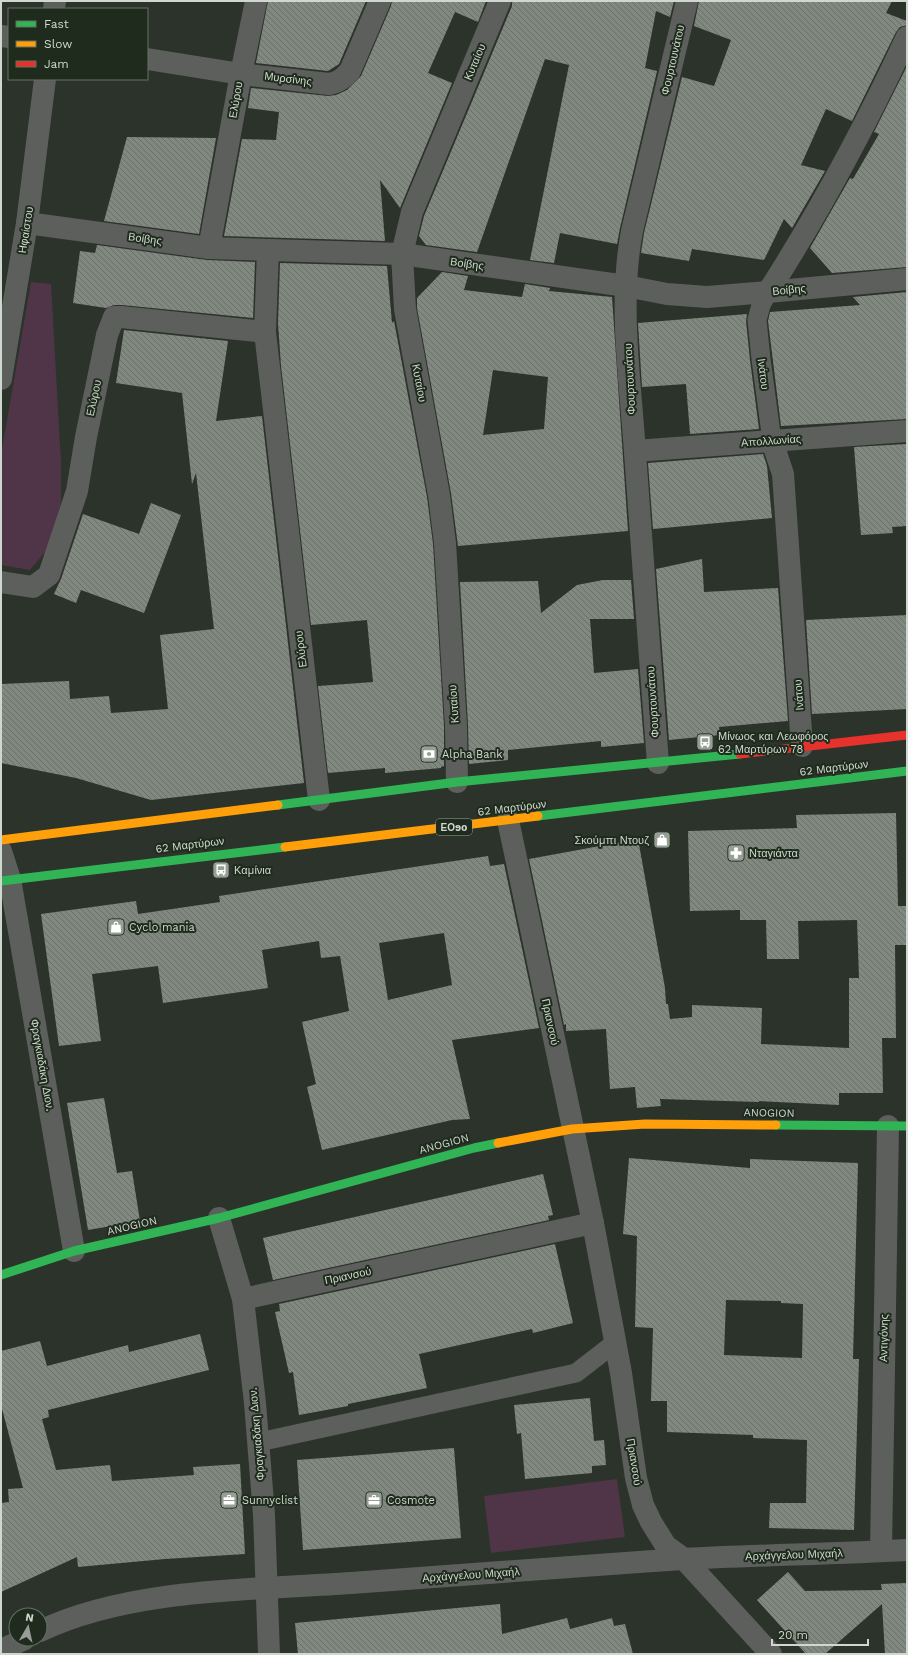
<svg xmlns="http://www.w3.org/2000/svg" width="908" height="1655" viewBox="0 0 908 1655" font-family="'Work Sans',sans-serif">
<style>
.green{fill:#503548}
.building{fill:url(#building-back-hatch);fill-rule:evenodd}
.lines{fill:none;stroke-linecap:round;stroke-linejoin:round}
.lane{stroke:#5c5f5c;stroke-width:19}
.street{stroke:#5c5f5c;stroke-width:22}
.fast{stroke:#30b455;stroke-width:9}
.slow{stroke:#ff9f0a;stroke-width:9}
.jam{stroke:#e5322d;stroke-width:9}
.labels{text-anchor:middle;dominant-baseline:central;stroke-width:4;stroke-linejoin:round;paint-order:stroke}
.shield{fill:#1f2c1d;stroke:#9aa499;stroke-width:1}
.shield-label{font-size:10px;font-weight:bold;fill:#cfd8ce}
.street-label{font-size:11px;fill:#cfd8ce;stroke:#1f2c1d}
.poi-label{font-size:11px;fill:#cfd8ce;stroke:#1f2c1d;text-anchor:start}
</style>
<defs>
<pattern id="building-back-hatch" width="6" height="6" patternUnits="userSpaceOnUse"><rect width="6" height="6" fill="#818880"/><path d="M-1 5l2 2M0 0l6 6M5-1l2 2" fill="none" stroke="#6a6f69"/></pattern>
</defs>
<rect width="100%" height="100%" fill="#2b332a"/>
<g class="green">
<polygon points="31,282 51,284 61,463 61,501 57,525 46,551 30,570 1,565 1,455"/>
<polygon points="617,1479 625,1537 491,1553 484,1496"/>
</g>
<g class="building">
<polygon points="268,1 366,1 339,64 328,71 256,63"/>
<polygon points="392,1 486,1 478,22 455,12 428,73 452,83 400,208 380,180 385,241 224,236 242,139 276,140 279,112 248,108 251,88 328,96 336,95 347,90 361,76 391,6"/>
<polygon points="512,1 674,1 670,17 656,11 645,68 657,71 620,228 617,244 560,233 554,263 530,260 569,65 545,59 477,252 426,245 419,236 424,216 512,6"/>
<polygon points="699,1 892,1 886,13 907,21 907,25 900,27 896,32 852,121 826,109 801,165 825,171 792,228 784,219 764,260 692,249 689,261 641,253 644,233 682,77 714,86 731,40 694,26"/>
<polygon points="907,66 907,267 832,273 810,248 850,178 853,179 879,134 874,132"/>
<polygon points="127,137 216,138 199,234 104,221"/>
<polygon points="97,245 207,260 255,262 253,318 122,305 114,305 106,308 73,303 80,251 95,253"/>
<polygon points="280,263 387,266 392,323 394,321 427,497 433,544 444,726 444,766 441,767 441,768 385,773 385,768 328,773 318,686 373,682 367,620 311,625 281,366 278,323"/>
<path d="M442 272 468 276 464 290 522 297 525 284 550 288 549 291 612 297 628 531 458 546 451 493 417 308V298ZM493 370 548 377 544 429 483 435Z"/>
<polygon points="907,292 907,419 781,426 768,321 770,312 860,305 853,297"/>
<polygon points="747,314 746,321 750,360 759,429 690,434 686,384 642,387 638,323"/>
<polygon points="124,330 228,341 216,421 262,416 304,783 151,800 76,778 1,763 1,684 69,681 70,699 109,696 111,713 168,709 160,635 214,629 196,473 192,484 182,393 116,383"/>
<polygon points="907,444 907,526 892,527 893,533 861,535 854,447"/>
<polygon points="763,454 767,466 772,518 653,529 648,463"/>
<polygon points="151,503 181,515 144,613 81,590 76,603 54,594 61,579 83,514 139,534"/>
<polygon points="702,559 704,592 778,588 788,721 719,727 720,735 669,740 656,569"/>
<polygon points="603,580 631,580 634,619 590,619 594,673 638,669 644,743 601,747 601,741 508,750 508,760 469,764 468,725 460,582 538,581 541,613 577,585"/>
<polygon points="907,615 907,709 812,714 806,620"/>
<polygon points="896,813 898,906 907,906 907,945 895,945 896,1038 882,1038 883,1093 839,1093 839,1105 759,1101 759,1102 660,1099 661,1106 637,1108 635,1087 610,1089 606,1029 566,1031 566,1024 564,1025 529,859 638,839 665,988 666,1004 668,1004 670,1019 692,1017 692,1005 762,1008 761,1044 849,1048 849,978 859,978 857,920 798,921 799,959 767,959 766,920 740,920 740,910 690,911 688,831 797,828 796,815"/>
<path d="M488 856 490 866 504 864 539 1028 452 1040 470 1119 452 1120 322 1150 307 1087 316 1084 302 1022 349 1011 340 956 321 958 319 941 262 950 268 988 163 1003 158 966 92 974 101 1041 59 1046 41 914 136 901 138 914 220 902 219 896ZM444 933 452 985 388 1000 379 943Z"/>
<polygon points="104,1098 117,1173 132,1171 140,1221 88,1230 67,1103"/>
<path d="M629 1158 750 1168V1159L858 1163 853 1359H859L854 1530 769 1528 770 1503H806L807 1440 753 1438V1435L667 1432V1401H651L653 1328 635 1327 637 1236 623 1234ZM726 1300 781 1301V1303L803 1304 802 1358 724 1355Z"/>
<polygon points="543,1174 553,1215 548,1216 549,1220 273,1280 263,1238"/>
<polygon points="555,1244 573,1323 533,1333 532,1329 419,1354 427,1388 348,1404 348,1406 299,1415 293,1372 289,1373 275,1312 280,1311 279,1304"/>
<polygon points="200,1334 209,1370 48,1410 49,1417 42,1419 56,1470 110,1465 112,1481 194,1475 193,1467 240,1464 245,1554 165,1559 78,1567 77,1557 1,1592 1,1503 9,1502 8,1489 23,1488 1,1405 1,1351 40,1341 47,1366 128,1345 129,1352"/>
<polygon points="590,1398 594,1441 604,1440 606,1465 592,1466 592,1473 525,1479 521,1433 517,1434 514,1405"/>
<polygon points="454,1448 461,1538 303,1550 297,1460"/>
<polygon points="788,1572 805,1591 882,1590 881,1584 907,1583 907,1654 885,1654 882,1604 825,1654 806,1654 757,1600"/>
<polygon points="500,1604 502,1634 567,1618 570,1629 612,1618 614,1626 625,1624 633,1654 298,1654 295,1623"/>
</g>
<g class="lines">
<g class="lane">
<polyline points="768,292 761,305 757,320 761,359 772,441"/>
<polyline points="259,1442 576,1373 616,1342"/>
</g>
<g class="street">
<polyline points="54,9 55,1"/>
<polyline points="1,36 9,37"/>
<path d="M147 59 241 74 329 84C339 82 344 78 350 71L380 1"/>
<polyline points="27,223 209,248 402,254 626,286 667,294 707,297 768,292 907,279"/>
<polyline points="209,248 241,74 256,1"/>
<polyline points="268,250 265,332 319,800"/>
<path d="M768 292C820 211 866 125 907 37"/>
<polyline points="1,379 27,223 45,79"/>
<polyline points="772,441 783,474 802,746"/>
<polyline points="635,451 907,431"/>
<polyline points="1,582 33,587 49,575 77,491 86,437 107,335 114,317 121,317 265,332"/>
<path d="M658 763C650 655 641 547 634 439 629 371 619 299 632 231L687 1"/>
<polyline points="457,782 456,726 445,543 439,495 405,309 402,254 412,212 500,1"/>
<polyline points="508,820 593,1223 621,1373 636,1478 643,1505 651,1522 666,1546 684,1559 771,1654"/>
<polyline points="1,851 10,879 74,1251"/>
<polyline points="219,1218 243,1299 255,1403 264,1515 269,1654"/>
<polyline points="243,1299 593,1223"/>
<polyline points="881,1551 888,1126"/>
<path d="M40 1631C130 1588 252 1590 351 1583 461 1575 572 1566 683 1559 758 1555 833 1554 907 1550"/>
<polyline points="1,1650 25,1639"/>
</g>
<g class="fast">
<polyline points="278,805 457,782 740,754"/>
<polyline points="538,816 907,771"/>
<polyline points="1,881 285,847"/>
<polyline points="776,1125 907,1126"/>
<polyline points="1,1275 74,1251 219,1218 474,1148 498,1143"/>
</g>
<g class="slow">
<polyline points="1,840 278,805"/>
<polyline points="285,847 538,816"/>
<polyline points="498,1143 572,1129 645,1124 776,1125"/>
</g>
<polyline class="jam" points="740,754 907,735"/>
</g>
<defs>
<symbol id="bus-square" viewBox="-11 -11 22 22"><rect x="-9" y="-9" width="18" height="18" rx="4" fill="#969e95" stroke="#1f2c1d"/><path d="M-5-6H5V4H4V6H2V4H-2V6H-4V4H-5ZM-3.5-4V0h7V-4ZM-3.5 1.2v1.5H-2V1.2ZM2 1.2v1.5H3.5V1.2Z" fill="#fff"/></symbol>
<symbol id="bank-square" viewBox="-11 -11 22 22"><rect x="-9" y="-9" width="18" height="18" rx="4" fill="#969e95" stroke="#1f2c1d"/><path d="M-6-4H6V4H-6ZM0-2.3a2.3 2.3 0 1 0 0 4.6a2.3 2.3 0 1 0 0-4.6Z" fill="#fff"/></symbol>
<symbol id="shop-square" viewBox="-11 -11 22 22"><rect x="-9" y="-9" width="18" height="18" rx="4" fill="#969e95" stroke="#1f2c1d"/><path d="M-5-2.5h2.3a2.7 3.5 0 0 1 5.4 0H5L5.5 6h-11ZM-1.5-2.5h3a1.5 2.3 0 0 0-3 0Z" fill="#fff"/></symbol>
<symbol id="pharmacy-square" viewBox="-11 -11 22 22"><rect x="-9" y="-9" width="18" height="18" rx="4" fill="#969e95" stroke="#1f2c1d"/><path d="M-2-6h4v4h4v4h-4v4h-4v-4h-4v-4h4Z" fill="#fff"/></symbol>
<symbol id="office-square" viewBox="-11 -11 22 22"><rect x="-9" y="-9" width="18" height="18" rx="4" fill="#969e95" stroke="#1f2c1d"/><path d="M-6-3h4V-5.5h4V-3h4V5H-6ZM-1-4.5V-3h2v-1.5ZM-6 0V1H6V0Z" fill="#fff"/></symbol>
</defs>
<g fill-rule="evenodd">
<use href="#bus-square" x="695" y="732" width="20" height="20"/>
<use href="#bank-square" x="419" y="744" width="20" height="20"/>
<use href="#shop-square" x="652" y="830" width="20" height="20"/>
<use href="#pharmacy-square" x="726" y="843" width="20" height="20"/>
<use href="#bus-square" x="211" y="860" width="20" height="20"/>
<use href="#shop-square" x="106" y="917" width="20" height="20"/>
<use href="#office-square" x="219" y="1490" width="20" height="20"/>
<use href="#office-square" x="364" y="1490" width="20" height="20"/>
</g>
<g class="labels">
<rect class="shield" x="436" y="819" width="36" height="16" rx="3"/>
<g class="shield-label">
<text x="454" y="827">ΕΟ90</text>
</g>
<g class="street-label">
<text transform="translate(673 60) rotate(-77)">Φουρτουνάτου</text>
<text transform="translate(475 62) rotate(-67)">Κυταίου</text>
<text transform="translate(288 79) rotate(7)">Μυρσίνης</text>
<text transform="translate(236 100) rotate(-80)">Ελύρου</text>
<text transform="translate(26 230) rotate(-81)">Ηφαίστου</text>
<text transform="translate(145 239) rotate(8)">Βοίβης</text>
<text transform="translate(467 264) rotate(8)">Βοίβης</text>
<text transform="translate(789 290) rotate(-6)">Βοίβης</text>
<text transform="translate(763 374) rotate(83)">Ινάτου</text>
<text transform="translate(630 379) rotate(-93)">Φουρτουνάτου</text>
<text transform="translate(419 383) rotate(79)">Κυταίου</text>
<text transform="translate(94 398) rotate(-78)">Ελύρου</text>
<text transform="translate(771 441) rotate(-4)">Απολλωνίας</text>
<text transform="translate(301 649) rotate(-97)">Ελύρου</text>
<text transform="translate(799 695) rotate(-94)">Ινάτου</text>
<text transform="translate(653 702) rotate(-94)">Φουρτουνάτου</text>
<text transform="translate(454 704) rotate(-94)">Κυταίου</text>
<text transform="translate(834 768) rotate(-7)">62 Μαρτύρων</text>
<text transform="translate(512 808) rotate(-7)">62 Μαρτύρων</text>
<text transform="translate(190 845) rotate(-7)">62 Μαρτύρων</text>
<text transform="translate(550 1022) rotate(78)">Πριανσού</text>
<text transform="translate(42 1065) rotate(80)">Φραγκιαδάκη Διον.</text>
<text transform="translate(769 1113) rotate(1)">ANOGION</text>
<text transform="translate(444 1144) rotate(-15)">ANOGION</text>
<text transform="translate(132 1226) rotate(-13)">ANOGION</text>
<text transform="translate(348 1276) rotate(-12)">Πριανσού</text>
<text transform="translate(884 1338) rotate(-89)">Αντιγόνης</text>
<text transform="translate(257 1434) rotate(-95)">Φραγκιαδάκη Διον.</text>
<text transform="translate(634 1462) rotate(81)">Πριανσού</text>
<text transform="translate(794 1555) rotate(-2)">Αρχάγγελου Μιχαήλ</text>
<text transform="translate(471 1575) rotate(-4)">Αρχάγγελου Μιχαήλ</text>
</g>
<g class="poi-label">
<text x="718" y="736">Μίνωος και Λεωφόρος<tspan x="718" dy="13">62 Μαρτύρων 78</tspan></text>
<text x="442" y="754">Alpha Bank</text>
<text x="649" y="840" text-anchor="end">Σκούμπι Ντουζ</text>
<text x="749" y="853">Νταγιάντα</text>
<text x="234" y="870">Καμίνια</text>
<text x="129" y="927">Cyclo mania</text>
<text x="242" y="1500">Sunnyclist</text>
<text x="387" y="1500">Cosmote</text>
</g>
</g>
<rect width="908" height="1655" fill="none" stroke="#cfd8ce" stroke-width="4"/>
<rect x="8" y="8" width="140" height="72" fill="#1f2c1d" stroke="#657164"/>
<rect x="16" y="21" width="20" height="6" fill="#30b455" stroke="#657164"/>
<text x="44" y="28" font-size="12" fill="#cfd8ce">Fast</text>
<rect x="16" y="41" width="20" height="6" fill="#ff9f0a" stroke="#657164"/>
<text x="44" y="48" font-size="12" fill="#cfd8ce">Slow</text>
<rect x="16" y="61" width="20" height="6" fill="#e5322d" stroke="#657164"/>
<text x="44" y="68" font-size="12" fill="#cfd8ce">Jam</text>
<g transform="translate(28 1627) rotate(9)"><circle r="19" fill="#1f2c1d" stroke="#657164"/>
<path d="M0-3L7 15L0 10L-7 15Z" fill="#969e95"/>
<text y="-6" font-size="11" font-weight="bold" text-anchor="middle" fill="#cfd8ce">N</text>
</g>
<path d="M772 1639v6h96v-6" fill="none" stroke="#cfd8ce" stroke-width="2"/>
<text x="778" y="1639" font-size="12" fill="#cfd8ce" stroke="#1f2c1d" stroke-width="3" paint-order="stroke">20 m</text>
</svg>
